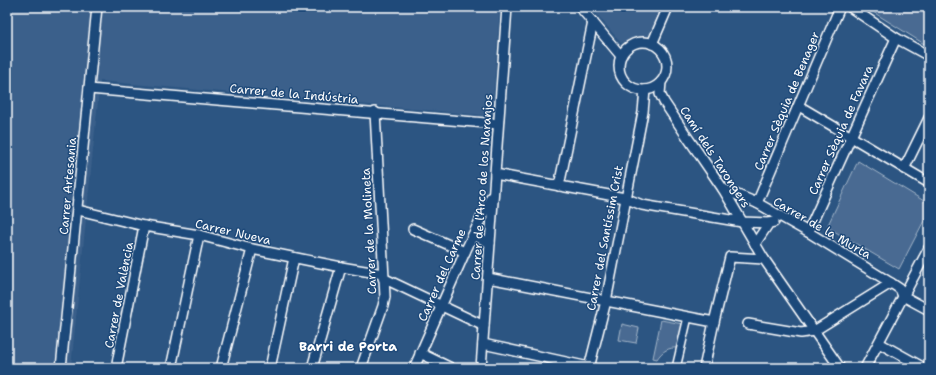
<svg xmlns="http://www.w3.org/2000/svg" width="936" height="375" viewBox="0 0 936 375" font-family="'Shantell Sans',sans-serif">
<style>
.built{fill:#3b618b}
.green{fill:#486b92;stroke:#a4b5c8}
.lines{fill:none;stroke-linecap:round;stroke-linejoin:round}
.pedestrian-casing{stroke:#fff;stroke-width:10}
.minor-casing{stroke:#fff;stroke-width:12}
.pedestrian{stroke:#1f4a7a;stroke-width:7}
.minor{stroke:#1f4a7a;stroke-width:9}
.labels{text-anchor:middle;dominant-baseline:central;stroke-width:3;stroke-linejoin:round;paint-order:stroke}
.street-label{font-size:12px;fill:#fff;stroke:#1f4a7a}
.neighbourhood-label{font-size:13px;font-weight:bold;fill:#fff;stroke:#1f4a7a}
</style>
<rect width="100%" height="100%" fill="#2c5582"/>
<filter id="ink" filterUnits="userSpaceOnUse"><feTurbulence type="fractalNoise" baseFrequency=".025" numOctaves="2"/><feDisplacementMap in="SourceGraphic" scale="8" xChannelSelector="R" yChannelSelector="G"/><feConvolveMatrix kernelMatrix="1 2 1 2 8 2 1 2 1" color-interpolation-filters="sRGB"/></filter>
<g filter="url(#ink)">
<g class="built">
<polygon points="7,7 500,7 492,116 100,81 71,367 76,368 7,368"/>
<polygon points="591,7 662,7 649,35 621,43"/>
</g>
<g class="green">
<polygon points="865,7 929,7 929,47"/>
<polygon points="858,161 929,204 929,211 899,269 827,227"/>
<path d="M661 320 683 324 678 348C669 347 662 351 657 359L653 358Z"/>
<polygon points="622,324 639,328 636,343 619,340"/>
</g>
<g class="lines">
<defs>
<polyline id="pedestrian" points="676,368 688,317"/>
<g id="minor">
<polyline points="580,7 621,56"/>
<polyline points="850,7 896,38 929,56"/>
<circle cx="643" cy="66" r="24"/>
<polyline points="652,44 668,7"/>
<polyline points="661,82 660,94 664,102 688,138 723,189 764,259 840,368"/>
<polyline points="89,89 498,124"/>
<polyline points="799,106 929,183"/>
<polyline points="904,169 929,118"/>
<polyline points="495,174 625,198 642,205 742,222 769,223"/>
<polyline points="559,186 593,22"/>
<polyline points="723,189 757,203 808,232 891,283 900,289 903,296 929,310"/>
<polyline points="757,203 840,7"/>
<polyline points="78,210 144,226 199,235 252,249 341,267 383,274"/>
<polyline points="413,229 465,252"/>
<polyline points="808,232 896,38"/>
<polyline points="473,235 490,243"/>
<polyline points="755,244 769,223 774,222"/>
<polyline points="383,278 484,326"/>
<polyline points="488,278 714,322"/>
<polyline points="748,324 801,333 814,331 891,283"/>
<polyline points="879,343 924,368"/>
<polyline points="483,344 589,367"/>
<polyline points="420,353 451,368"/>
<polyline points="61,368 97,7"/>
<polyline points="116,368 144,226"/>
<polyline points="171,368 199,235"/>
<polyline points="221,368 252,249"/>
<polyline points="270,368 294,258"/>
<polyline points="312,368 341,267"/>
<polyline points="361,368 383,306 385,297 375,112"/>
<polyline points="414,368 465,252 491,197"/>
<polyline points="481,368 507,7"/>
<polyline points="589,368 606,301 643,112 645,90"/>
<polyline points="704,368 714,322 730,257 764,259"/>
<polyline points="865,368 929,248"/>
</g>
</defs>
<use href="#pedestrian" class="pedestrian-casing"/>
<use href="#minor" class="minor-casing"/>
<use href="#pedestrian" class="pedestrian"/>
<use href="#minor" class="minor"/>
</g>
</g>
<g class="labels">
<g class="street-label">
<text transform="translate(294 94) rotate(5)">Carrer de la Indústria</text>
<text transform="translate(787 101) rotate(-67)">Carrer Sèquia de Benager</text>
<text transform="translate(841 130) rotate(-66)">Carrer Sèquia de Favara</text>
<text transform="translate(715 157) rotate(57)">Camí dels Tarongers</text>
<text transform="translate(68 186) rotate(-85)">Carrer Artesania</text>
<text transform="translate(482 187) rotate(-86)">Carrer de l'Arco de los Naranjos</text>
<text transform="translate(822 228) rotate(30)">Carrer de la Murta</text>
<text transform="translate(369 231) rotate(-93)">Carrer de la Molineta</text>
<text transform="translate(233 232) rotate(13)">Carrer Nueva</text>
<text transform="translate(605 238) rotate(-79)">Carrer del Santíssim Crist</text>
<text transform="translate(442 275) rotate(-66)">Carrer del Carme</text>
<text transform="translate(119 295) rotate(-79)">Carrer de València</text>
</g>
<g class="neighbourhood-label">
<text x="348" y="346">Barri de Porta</text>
</g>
</g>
<rect width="936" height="375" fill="none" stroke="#1f4a7a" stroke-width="24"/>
<rect x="12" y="12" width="912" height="351" fill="none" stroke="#fff" stroke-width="1.5" filter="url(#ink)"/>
</svg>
